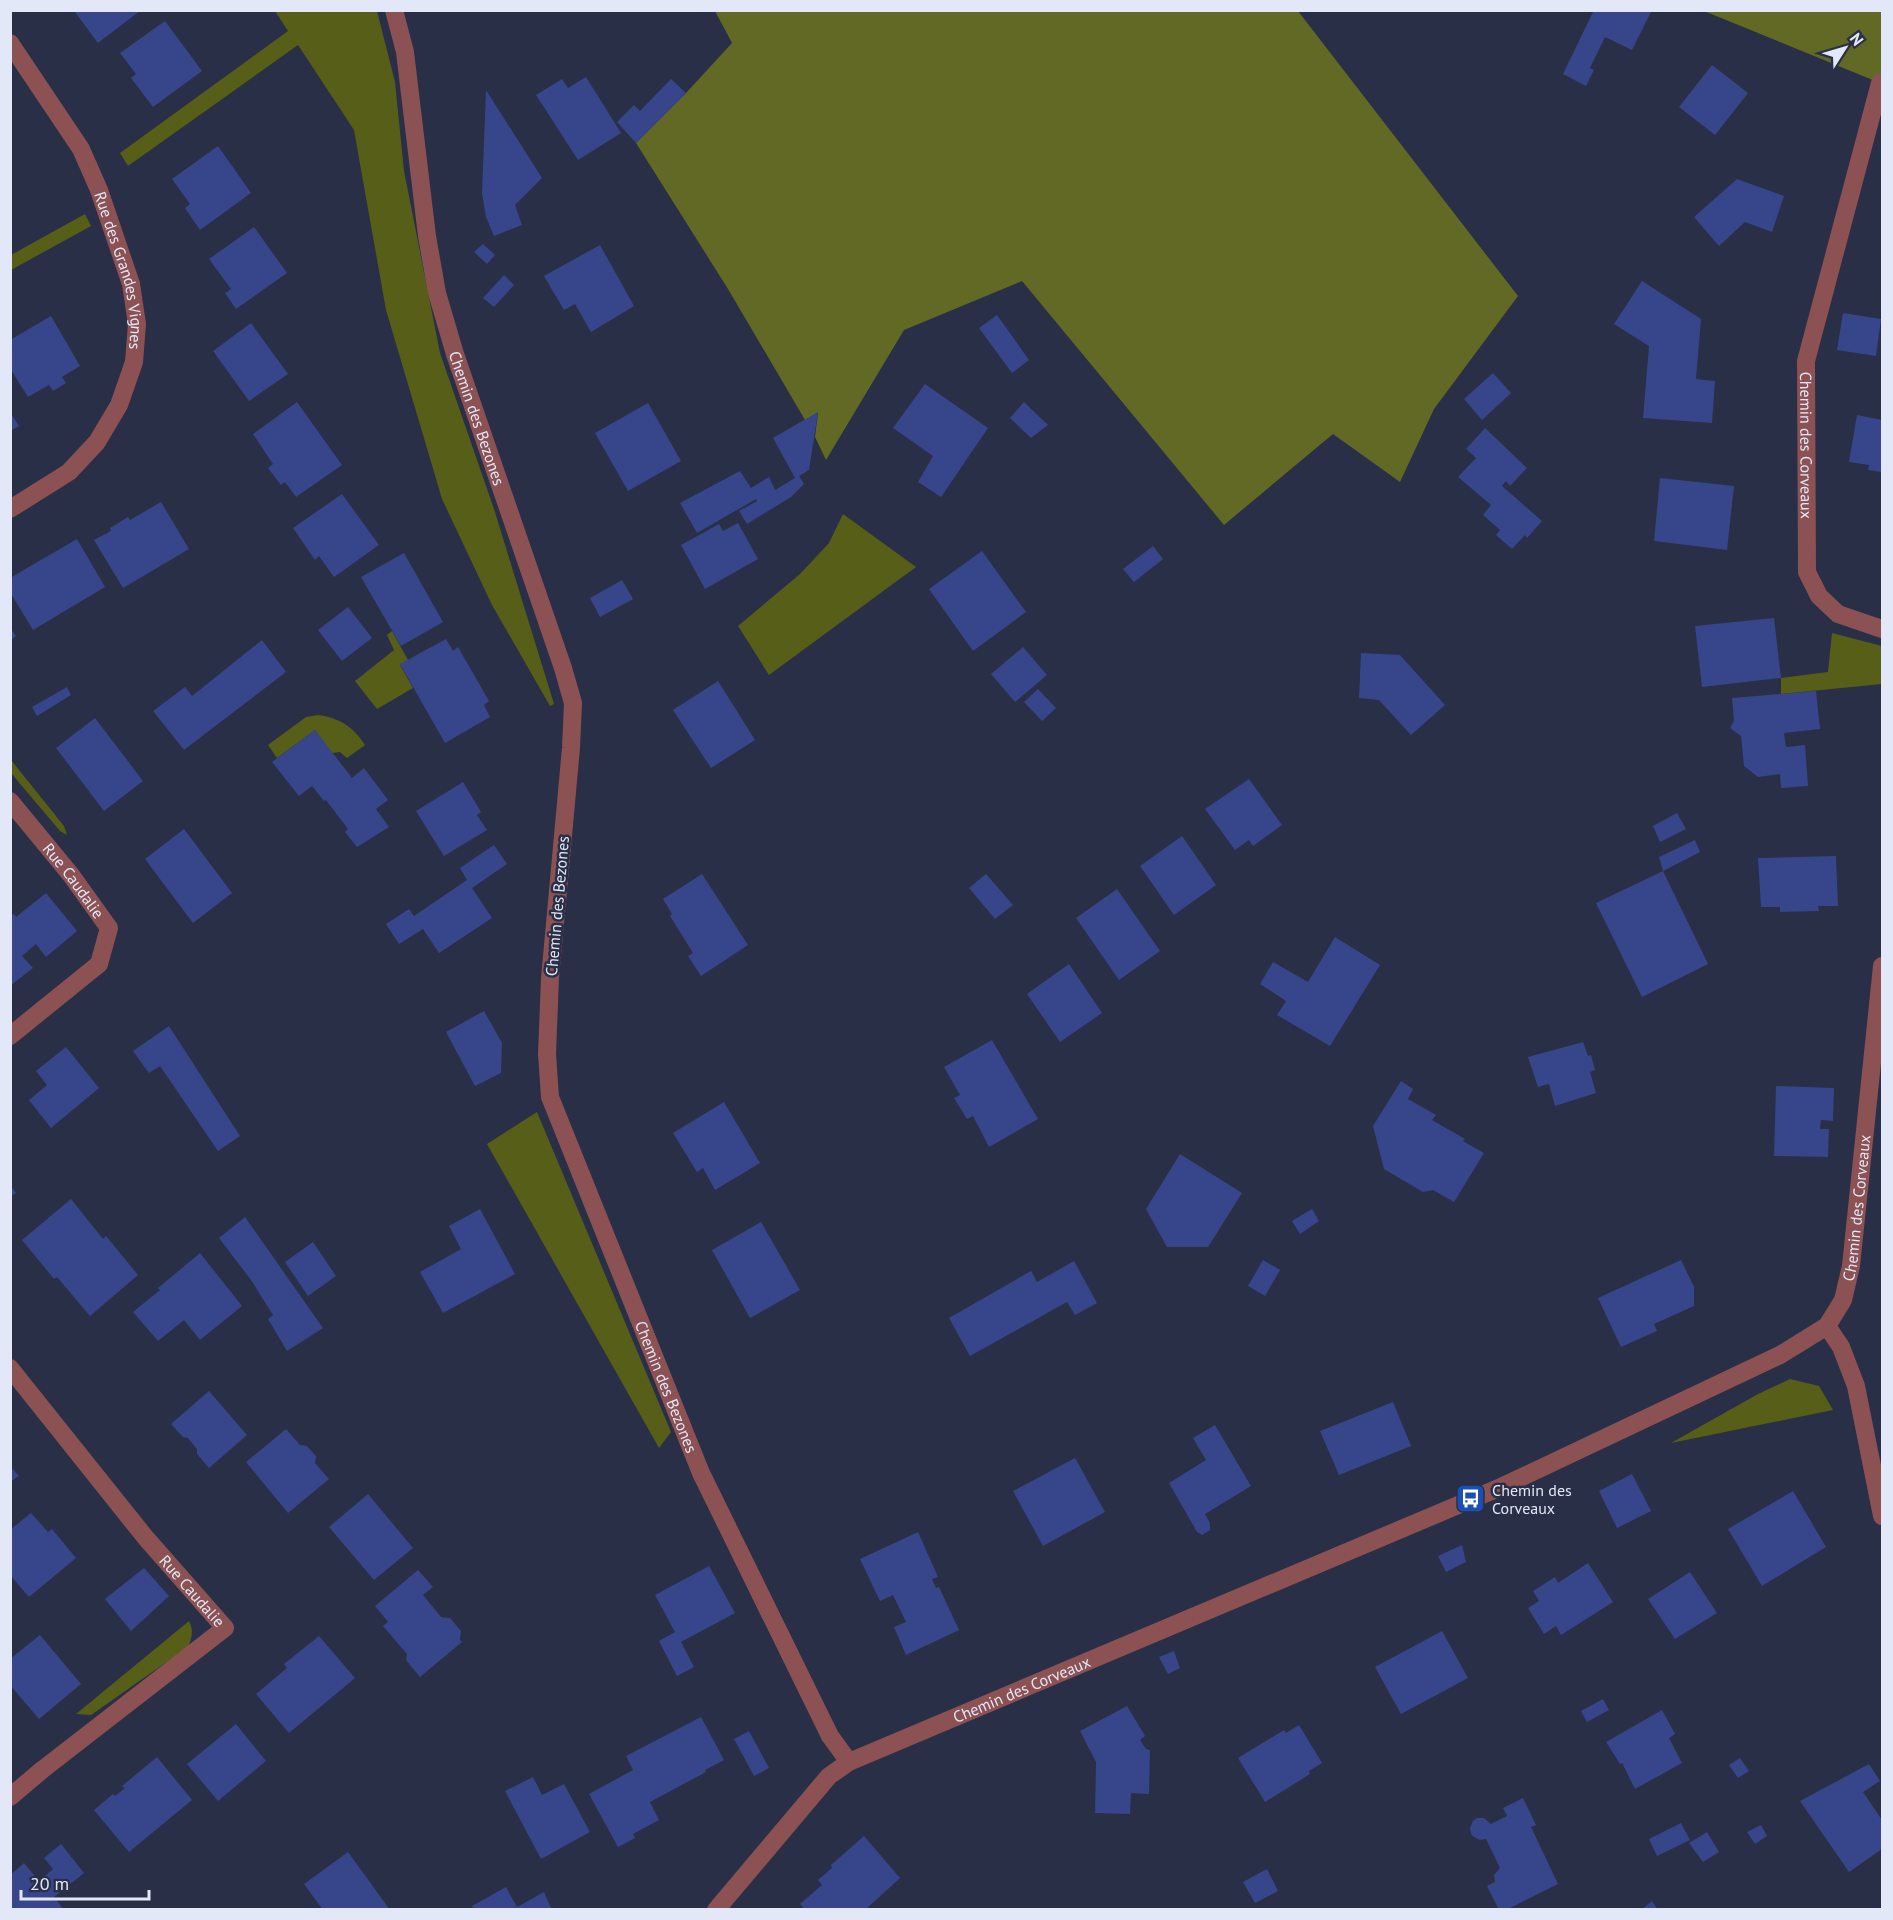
<svg xmlns="http://www.w3.org/2000/svg" width="1893" height="1920" viewBox="0 0 1893 1920" font-family="'PT Sans',sans-serif">
<style>
.green{fill:#575e18}
.forest{fill:#616924}
.building{fill:#37468b}
.lines{fill:none;stroke-linecap:round;stroke-linejoin:round}
.street{stroke:#8c5153;stroke-width:18}
.labels{text-anchor:middle;dominant-baseline:central;stroke-width:5;stroke-linejoin:round;paint-order:stroke}
.street-label{font-size:16px;fill:#e3e8f8;stroke:#282f46}
.poi-label{font-size:16px;fill:#e3e8f8;stroke:#282f46;text-anchor:start}
</style>
<rect width="100%" height="100%" fill="#282f46"/>
<g class="green">
<polygon points="275,11 377,11 395,82 404,171 440,353 494,509 554,704 550,706 492,605 442,499 386,310 354,130 298,45 128,166 120,153 288,31"/>
<polygon points="85,214 91,226 11,270 11,255"/>
<polygon points="843,514 916,567 769,675 738,626 800,574 829,543"/>
<polygon points="392,631 408,660 400,665 413,688 377,709 355,681 394,650 387,635"/>
<polygon points="1832,633 1882,646 1882,684 1781,694 1781,678 1828,672"/>
<path d="M318 715C339 718 353 726 365 745L347 758 340 752 332 753 315 730 277 758 268 745 306 717Z"/>
<polygon points="11,760 64,826 67,835 60,831 11,773"/>
<polygon points="537,1112 671,1432 659,1448 487,1144"/>
<polygon points="1790,1379 1819,1386 1833,1410 1671,1443 1758,1394"/>
<path d="M189 1621C194 1631 192 1637 188 1647L91 1715 76 1714Z"/>
</g>
<g class="forest">
<polygon points="715,11 1298,11 1518,296 1434,409 1400,482 1333,434 1224,525 1022,281 904,330 826,460 815,437 818,413 805,420 728,289 636,143 686,93 732,43"/>
<polygon points="1704,11 1882,11 1882,86 1880,83"/>
</g>
<g class="building">
<polygon points="77,10 141,10 98,43 75,12"/>
<polygon points="1594,10 1652,10 1632,50 1605,37 1590,68 1594,70 1586,86 1563,74"/>
<polygon points="165,21 202,71 153,107 131,78 136,74 120,53"/>
<polygon points="1712,65 1748,93 1715,135 1679,107"/>
<polygon points="586,77 621,133 578,160 536,95 562,79 568,88"/>
<polygon points="671,79 686,93 636,143 617,122 634,105 640,111"/>
<polygon points="486,90 542,178 515,205 522,225 494,236 486,217 482,193"/>
<polygon points="218,146 251,193 200,230 185,208 190,204 172,179"/>
<polygon points="1737,179 1784,196 1772,232 1745,222 1719,246 1694,217"/>
<polygon points="254,227 287,273 236,309 225,293 231,289 209,259"/>
<polygon points="483,244 495,255 487,264 474,252"/>
<polygon points="600,245 634,306 591,332 575,304 564,310 544,276"/>
<polygon points="504,275 514,285 494,307 483,298"/>
<polygon points="1642,281 1701,319 1696,379 1715,381 1712,423 1643,418 1649,346 1614,324"/>
<polygon points="1843,313 1881,319 1876,356 1837,350"/>
<polygon points="997,315 1029,360 1012,373 979,328"/>
<polygon points="51,316 80,366 62,377 66,383 53,391 49,385 28,397 10,368 10,340"/>
<polygon points="251,323 288,374 249,401 213,351"/>
<polygon points="1493,373 1511,393 1482,420 1464,399"/>
<polygon points="925,384 988,428 941,497 918,482 933,456 893,428"/>
<polygon points="297,402 342,465 296,497 285,482 281,485 268,468 273,464 253,434"/>
<polygon points="1024,402 1048,425 1031,438 1010,418"/>
<polygon points="648,403 681,461 628,491 595,433"/>
<polygon points="10,412 19,426 10,431"/>
<polygon points="818,412 809,470 799,476 804,484 791,497 747,524 739,511 757,501 756,499 697,533 680,503 740,471 751,488 769,477 775,490 795,478 773,438"/>
<polygon points="1857,415 1882,420 1882,472 1868,470 1869,465 1849,462"/>
<polygon points="1485,428 1527,468 1510,486 1506,481 1502,486 1542,521 1527,538 1525,535 1512,549 1496,535 1500,530 1483,515 1491,505 1458,477 1476,458 1466,449"/>
<polygon points="1660,478 1734,486 1727,550 1654,541"/>
<polygon points="342,494 379,545 334,577 319,556 315,560 293,528"/>
<polygon points="161,502 189,549 123,588 94,540 111,531 110,528 128,517 130,520"/>
<polygon points="738,523 758,559 705,589 681,545 719,524 723,531"/>
<polygon points="77,539 105,587 33,630 10,592 10,578"/>
<polygon points="1153,546 1163,559 1134,582 1123,569"/>
<polygon points="982,551 1026,612 973,651 929,589"/>
<polygon points="404,553 443,622 401,646 361,577"/>
<polygon points="622,580 633,599 600,617 590,598"/>
<polygon points="348,607 372,638 342,661 318,630"/>
<polygon points="1774,618 1781,678 1702,687 1695,626"/>
<polygon points="10,628 16,636 10,641"/>
<polygon points="446,639 453,651 458,647 489,701 484,705 490,717 445,743 400,664"/>
<polygon points="262,640 286,672 184,750 153,711 185,687 192,696"/>
<polygon points="1023,647 1047,675 1015,702 991,674"/>
<polygon points="1361,653 1400,655 1445,705 1411,735 1379,700 1359,698"/>
<polygon points="718,681 755,740 711,768 673,710"/>
<polygon points="67,687 71,695 37,716 32,707"/>
<polygon points="1038,689 1056,708 1042,721 1024,702"/>
<polygon points="1816,691 1820,729 1784,733 1786,747 1805,745 1808,786 1781,788 1780,774 1758,777 1744,766 1741,736 1730,728 1734,721 1732,698"/>
<polygon points="95,718 143,781 104,811 56,748"/>
<polygon points="315,730 352,778 364,768 388,800 376,809 389,827 357,847 345,832 348,829 326,800 324,801 312,786 299,796 272,762"/>
<polygon points="1249,779 1282,825 1253,846 1249,840 1235,850 1205,809"/>
<polygon points="463,782 481,812 477,815 487,830 444,856 416,811"/>
<polygon points="1677,813 1686,829 1660,842 1653,826"/>
<polygon points="184,829 232,893 193,923 145,859"/>
<polygon points="1182,836 1216,885 1174,915 1140,866"/>
<polygon points="1695,840 1700,852 1663,871 1708,964 1642,997 1596,903 1663,871 1659,857"/>
<polygon points="494,845 507,864 472,888 492,918 439,953 423,929 399,944 386,924 409,909 414,916 467,880 460,868"/>
<polygon points="1836,856 1838,906 1818,906 1819,911 1780,912 1780,907 1761,907 1758,858"/>
<polygon points="702,874 748,945 701,976 688,956 693,953 670,916 672,914 663,899"/>
<polygon points="986,874 1013,905 995,919 969,888"/>
<polygon points="1117,889 1160,951 1119,980 1076,918"/>
<polygon points="46,893 77,931 46,957 36,944 22,956 33,968 10,986 10,916 14,914 16,917"/>
<polygon points="1335,937 1380,965 1330,1046 1277,1015 1286,1001 1260,984 1273,962 1308,982"/>
<polygon points="1069,964 1102,1013 1060,1042 1027,994"/>
<polygon points="484,1011 502,1043 501,1073 475,1086 446,1032"/>
<polygon points="169,1026 240,1136 218,1151 160,1066 149,1073 133,1051"/>
<polygon points="992,1040 1038,1119 989,1147 973,1116 967,1119 954,1098 960,1095 944,1067"/>
<polygon points="1583,1042 1588,1056 1591,1055 1595,1070 1590,1072 1596,1093 1555,1106 1549,1084 1538,1087 1528,1057"/>
<polygon points="66,1047 99,1088 51,1128 29,1100 47,1085 36,1071"/>
<polygon points="1401,1081 1413,1089 1408,1099 1436,1115 1432,1120 1465,1139 1463,1141 1484,1153 1454,1202 1433,1190 1423,1192 1384,1169 1373,1126"/>
<polygon points="1776,1086 1834,1088 1833,1121 1821,1120 1820,1129 1829,1129 1828,1157 1774,1156"/>
<polygon points="724,1102 760,1163 715,1190 703,1168 697,1172 673,1133"/>
<polygon points="1180,1154 1242,1193 1208,1247 1167,1247 1146,1209"/>
<polygon points="10,1185 16,1193 10,1197"/>
<polygon points="71,1199 103,1239 106,1236 138,1275 90,1316 57,1277 54,1279 22,1240"/>
<polygon points="480,1209 515,1274 443,1313 420,1272 461,1249 449,1226"/>
<polygon points="1312,1209 1319,1221 1300,1234 1292,1221"/>
<polygon points="245,1217 323,1328 287,1351 268,1319 273,1315 251,1280 219,1238"/>
<polygon points="761,1222 800,1290 750,1318 712,1250"/>
<polygon points="313,1242 336,1276 308,1296 285,1262"/>
<polygon points="200,1253 242,1306 200,1340 184,1320 158,1341 133,1312 160,1290 158,1288"/>
<polygon points="1263,1260 1280,1270 1265,1296 1248,1286"/>
<polygon points="1681,1260 1694,1287 1694,1306 1654,1324 1657,1331 1621,1347 1598,1298"/>
<polygon points="1074,1261 1097,1303 1075,1315 1067,1302 970,1356 949,1318 1031,1271 1037,1282"/>
<polygon points="209,1391 247,1435 209,1468 197,1454 197,1449 188,1438 183,1437 171,1424"/>
<polygon points="1393,1402 1411,1446 1339,1475 1320,1431"/>
<polygon points="1215,1425 1251,1486 1205,1514 1210,1523 1210,1530 1202,1535 1197,1532 1169,1483 1206,1460 1193,1438"/>
<polygon points="286,1429 300,1445 307,1446 316,1456 315,1463 329,1479 288,1513 246,1462"/>
<polygon points="1075,1458 1105,1512 1043,1546 1013,1491"/>
<polygon points="10,1466 19,1476 10,1482"/>
<polygon points="1632,1474 1651,1511 1617,1528 1599,1491"/>
<polygon points="1793,1491 1826,1547 1762,1586 1728,1529"/>
<polygon points="368,1494 413,1548 374,1580 329,1527"/>
<polygon points="31,1513 48,1532 52,1529 76,1558 29,1597 10,1575 10,1530"/>
<polygon points="918,1532 938,1577 932,1579 936,1588 939,1587 959,1630 906,1655 894,1627 906,1622 893,1595 880,1601 860,1559"/>
<polygon points="1462,1545 1466,1562 1446,1572 1438,1556"/>
<polygon points="1588,1563 1613,1602 1561,1635 1556,1626 1544,1634 1528,1608 1539,1601 1533,1591 1555,1577 1558,1583"/>
<polygon points="709,1566 735,1613 681,1642 694,1667 677,1676 659,1641 675,1632 655,1595"/>
<polygon points="144,1568 169,1596 131,1631 105,1599"/>
<polygon points="418,1570 433,1587 423,1595 441,1617 450,1618 461,1631 460,1640 462,1642 420,1677 406,1660 407,1654 383,1626 388,1622 375,1606"/>
<polygon points="1690,1572 1717,1613 1675,1639 1648,1599"/>
<polygon points="1442,1631 1468,1678 1401,1714 1375,1667"/>
<polygon points="40,1635 81,1684 39,1719 10,1685 10,1659"/>
<polygon points="319,1636 355,1678 289,1733 256,1694 287,1668 284,1664"/>
<polygon points="1174,1651 1180,1668 1168,1674 1159,1657"/>
<polygon points="1603,1699 1609,1710 1587,1722 1581,1711"/>
<polygon points="1127,1706 1145,1736 1140,1740 1146,1749 1150,1750 1149,1794 1131,1793 1130,1814 1095,1813 1096,1762 1080,1731"/>
<polygon points="1662,1710 1675,1734 1669,1738 1682,1763 1635,1789 1622,1763 1620,1764 1606,1742"/>
<polygon points="701,1717 724,1760 705,1770 706,1772 650,1802 659,1820 633,1834 635,1838 618,1847 589,1794 633,1770 626,1756"/>
<polygon points="236,1724 266,1761 218,1801 187,1764"/>
<polygon points="1299,1725 1322,1763 1309,1771 1310,1774 1265,1802 1238,1758 1284,1730 1286,1733"/>
<polygon points="749,1731 769,1768 754,1776 734,1739"/>
<polygon points="157,1757 192,1800 129,1852 94,1810 113,1794 115,1796 125,1788 122,1786"/>
<polygon points="1740,1758 1749,1771 1738,1778 1729,1765"/>
<polygon points="1869,1764 1880,1781 1863,1792 1882,1820 1882,1849 1849,1872 1800,1801"/>
<polygon points="533,1777 542,1795 564,1784 590,1832 541,1859 505,1791"/>
<polygon points="1523,1798 1536,1825 1531,1827 1558,1884 1506,1910 1499,1910 1487,1886 1495,1882 1494,1875 1500,1868 1486,1839 1480,1840 1474,1837 1471,1834 1470,1828 1473,1821 1477,1818 1484,1818 1491,1824 1507,1816 1503,1808"/>
<polygon points="1681,1823 1690,1840 1657,1856 1649,1839"/>
<polygon points="1761,1825 1767,1836 1755,1844 1747,1832"/>
<polygon points="1707,1832 1719,1852 1703,1862 1689,1843"/>
<polygon points="864,1836 900,1878 865,1910 805,1910 800,1904 822,1885 818,1880 832,1868 831,1865"/>
<polygon points="61,1844 84,1873 54,1897 64,1910 10,1910 10,1875 24,1863 39,1881 53,1869 44,1858"/>
<polygon points="348,1852 390,1910 323,1910 304,1884"/>
<polygon points="1267,1869 1278,1891 1255,1903 1243,1882"/>
<polygon points="506,1887 517,1907 544,1892 552,1910 474,1910 472,1906"/>
<polygon points="1652,1901 1658,1910 1641,1910"/>
</g>
<g class="lines">
<g class="street">
<path id="s1" d="M394 10 405 52 427 236 437 293 455 354 563 668 573 703 571 748 550 978 547 1054 550 1097 701 1473 830 1736 849 1762"/>
<path id="s2" d="M10 43 81 149 99 190 131 284 137 324 134 362 119 405 97 442 69 472 10 509"/>
<path id="s3" d="M1880 83 1806 361 1807 572 1819 596 1838 614 1882 629"/>
<path id="s4" d="M10 801 71 875 109 928 99 964 10 1036"/>
<polyline points="1827,1326 1841,1347 1856,1386 1882,1516"/>
<path id="s5" d="M10 1368 145 1537 225 1628 42 1770 10 1797"/>
<path id="s6" d="M716 1910 829 1776 849 1762 1501 1487 1780 1355 1827 1326 1843 1300 1851 1266 1882 966"/>
</g>
</g>
<defs>
<symbol id="bus-square" viewBox="-11 -11 22 22"><rect x="-9" y="-9" width="18" height="18" rx="4" fill="#1a4fb4" stroke="#282f46"/><path d="M-5-6H5V4H4V6H2V4H-2V6H-4V4H-5ZM-3.5-4V0h7V-4ZM-3.5 1.2v1.5H-2V1.2ZM2 1.2v1.5H3.5V1.2Z" fill="#fff"/></symbol>
</defs>
<g fill-rule="evenodd">
<use href="#bus-square" x="1454" y="1482" width="33" height="33"/>
</g>
<g class="labels">
<g class="street-label">
<text stroke="none"><textPath href="#s2" startOffset="256">Rue des Grandes Vignes</textPath></text>
<text stroke="none"><textPath href="#s1" startOffset="418">Chemin des Bezones</textPath></text>
<text stroke="none"><textPath href="#s3" startOffset="372">Chemin des Corveaux</textPath></text>
<text stroke="none"><textPath href="#s4" startOffset="102">Rue Caudalie</textPath></text>
<text transform="translate(557 906) rotate(-85)">Chemin des Bezones</text>
<text stroke="none"><textPath href="#s6" startOffset="1395">Chemin des Corveaux</textPath></text>
<text stroke="none"><textPath href="#s1" startOffset="1426">Chemin des Bezones</textPath></text>
<text stroke="none"><textPath href="#s5" startOffset="288">Rue Caudalie</textPath></text>
<text stroke="none"><textPath href="#s6" startOffset="387">Chemin des Corveaux</textPath></text>
</g>
<g class="poi-label">
<text x="1492" y="1490">Chemin des<tspan x="1492" dy="18">Corveaux</tspan></text>
</g>
</g>
<rect width="1893" height="1920" fill="none" stroke="#e3e8f8" stroke-width="24"/>
<g transform="translate(1845 48) rotate(53)" stroke="#282f46" stroke-width="4.5" paint-order="stroke">
<path d="M0-4.5L10 22L0 15L-10 22Z" fill="#e3e8f8"/>
<text y="-9" font-size="16" font-weight="bold" text-anchor="middle" fill="#e3e8f8">N</text>
</g>
<path d="M21 1890v9h128v-9" fill="none" stroke="#e3e8f8" stroke-width="3"/>
<text x="30" y="1890" font-size="18" fill="#e3e8f8" stroke="#282f46" stroke-width="4.5" paint-order="stroke">20 m</text>
</svg>
